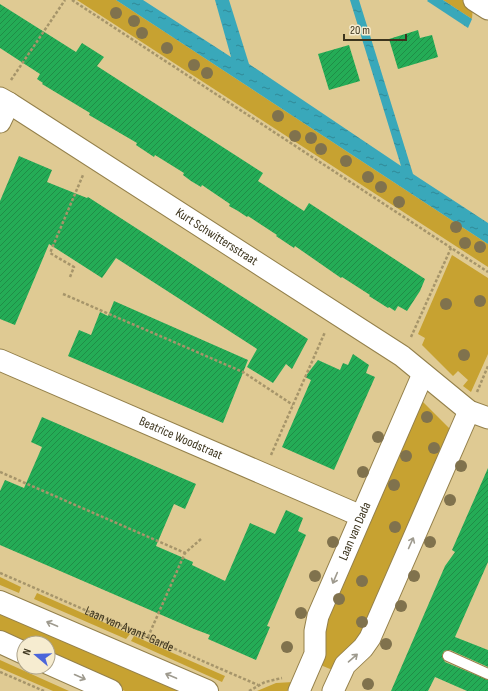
<svg xmlns="http://www.w3.org/2000/svg" width="488" height="691" viewBox="0 0 488 691" font-family="'Sofia Sans Condensed',sans-serif">
<style>
.grass{fill:#c7a231}
.water{fill:url(#water-ripples)}
.building{fill:url(#building-hatch)}
.lines{fill:none;stroke-linecap:round;stroke-linejoin:round}
.lane-casing{stroke:#94804b;stroke-width:12}
.street-casing{stroke:#94804b;stroke-width:23}
.secondary-casing{stroke:#94804b;stroke-width:24}
.path{stroke:#a6956a;stroke-width:2.5;stroke-dasharray:3 2;stroke-linecap:butt}
.lane{stroke:#fff;stroke-width:10}
.street{stroke:#fff;stroke-width:21}
.secondary{stroke:#fff;stroke-width:22}
.tree{fill:#80724d}
.oneway{stroke:#9e9a8e}
.labels{text-anchor:middle;dominant-baseline:central;stroke-width:4;stroke-linejoin:round;paint-order:stroke}
.street-label{font-size:13px;fill:#3c341d;stroke:#f6ecd0}
</style>
<defs>
<pattern id="water-ripples" width="26" height="14" patternUnits="userSpaceOnUse"><rect width="26" height="14" fill="#39a8ba"/><path d="M2 4q2-2 4 0t4 0M15 11q2-2 4 0t4 0" fill="none" stroke="#318a97"/></pattern>
<pattern id="building-hatch" width="6" height="6" patternUnits="userSpaceOnUse"><rect width="6" height="6" fill="#24ac56"/><path d="M-1 1l2-2M0 6l6-6M5 7l2-2" fill="none" stroke="#208d47"/></pattern>
</defs>
<rect width="100%" height="100%" fill="#dfca93"/>
<g class="grass">
<polygon points="77,0 116,0 488,244 488,267"/>
<polygon points="443,0 464,0 473,6 472,19"/>
<polygon points="452,255 488,278 488,354 471,392 463,386 468,380 458,371 453,376 422,345 425,338 418,334"/>
<polygon points="420,399 453,432 365,633 335,671 318,664 325,624"/>
<polygon points="0,577 21,587 19,593 0,585"/>
<polygon points="37,593 130,634 126,639 34,599"/>
<polygon points="0,610 186,691 125,691 48,658 48,643 24,643 0,637"/>
<polygon points="134,636 225,676 222,682 131,641"/>
<polygon points="0,660 69,691 53,691 0,668"/>
<polygon points="293,682 287,691 257,691 276,683"/>
</g>
<g class="water">
<polygon points="116,0 143,0 231,57 215,0 229,0 249,64 401,166 350,0 359,0 413,174 488,223 488,244"/>
<polygon points="428,0 443,0 472,19 468,28 427,1"/>
</g>
<g class="building">
<polygon points="0,4 76,52 82,43 104,57 97,66 100,68 263,173 258,181 304,211 309,203 425,279 420,291 407,311 398,306 395,311 389,307 388,308 369,296 370,295 342,277 341,278 295,246 294,248 276,236 277,235 248,216 247,217 238,211 229,206 230,204 202,185 201,187 191,181 183,175 184,173 155,155 154,157 136,145 137,143 89,115 90,113 42,84 43,83 37,79 40,74 0,48"/>
<polygon points="418,30 420,38 432,35 438,57 398,69 389,39"/>
<polygon points="349,45 360,81 329,90 318,54"/>
<polygon points="19,156 52,170 47,182 87,198 88,197 308,339 292,369 286,364 273,383 247,367 257,349 116,258 102,278 49,244 15,325 0,319 0,201"/>
<polygon points="114,301 248,360 223,423 68,356 79,330 91,335 100,312 108,316"/>
<polygon points="353,354 369,365 366,373 375,377 334,470 282,447 311,380 305,377 318,360 340,370 343,363 348,365"/>
<polygon points="42,417 196,484 185,509 174,504 156,546 193,562 192,565 225,581 250,523 275,534 286,510 303,518 298,531 306,535 267,626 270,627 256,660 208,639 210,635 194,629 0,545 0,491 5,480 24,488 42,447 31,442"/>
<polygon points="488,468 488,562 455,637 488,650 488,667 450,650 444,651 442,656 445,662 488,680 488,691 467,691 435,677 428,691 391,691 445,566 455,552 452,550"/>
</g>
<g class="lines">
<defs>
<polyline id="lane" points="448,656 488,674"/>
<g id="street">
<polyline points="474,0 488,9"/>
<polyline points="0,98 9,103 0,122"/>
<path id="s2" d="M9 103 402 356 469 411 488 418"/>
<path id="s3" d="M0 360 361 516"/>
<path id="s4" d="M299 691 315 654V631L318 616 423 374"/>
<polyline points="333,691 345,665 363,648 370,638 469,411"/>
</g>
<g id="secondary">
<polyline points="0,602 207,691"/>
<polyline points="0,642 24,653"/>
<polyline points="48,663 111,691"/>
</g>
</defs>
<use href="#lane" class="lane-casing"/>
<use href="#street" class="street-casing"/>
<use href="#secondary" class="secondary-casing"/>
<g class="path">
<polyline points="72,0 488,272"/>
<polyline points="11,80 65,0"/>
<polyline points="70,277 74,267 50,253 83,175"/>
<polyline points="63,294 243,372 293,405"/>
<polyline points="411,337 451,248"/>
<polyline points="477,392 488,366"/>
<polyline points="271,455 325,332"/>
<polyline points="0,472 185,553"/>
<path id="s1" d="M0 573 258 685"/>
<polyline points="148,637 185,553 201,539"/>
<polyline points="0,672 44,691"/>
<polyline points="249,691 265,682 282,678"/>
</g>
<use href="#lane" class="lane"/>
<use href="#street" class="street"/>
<use href="#secondary" class="secondary"/>
</g>
<g class="tree">
<circle cx="116" cy="13" r="6"/>
<circle cx="134" cy="21" r="6"/>
<circle cx="142" cy="33" r="6"/>
<circle cx="167" cy="48" r="6"/>
<circle cx="194" cy="65" r="6"/>
<circle cx="207" cy="73" r="6"/>
<circle cx="278" cy="116" r="6"/>
<circle cx="295" cy="136" r="6"/>
<circle cx="311" cy="138" r="6"/>
<circle cx="321" cy="149" r="6"/>
<circle cx="346" cy="161" r="6"/>
<circle cx="368" cy="177" r="6"/>
<circle cx="381" cy="187" r="6"/>
<circle cx="399" cy="202" r="6"/>
<circle cx="456" cy="227" r="6"/>
<circle cx="465" cy="243" r="6"/>
<circle cx="480" cy="247" r="6"/>
<circle cx="480" cy="301" r="6"/>
<circle cx="446" cy="304" r="6"/>
<circle cx="464" cy="355" r="6"/>
<circle cx="427" cy="417" r="6"/>
<circle cx="378" cy="437" r="6"/>
<circle cx="434" cy="448" r="6"/>
<circle cx="406" cy="456" r="6"/>
<circle cx="461" cy="466" r="6"/>
<circle cx="363" cy="472" r="6"/>
<circle cx="394" cy="485" r="6"/>
<circle cx="450" cy="500" r="6"/>
<circle cx="395" cy="527" r="6"/>
<circle cx="333" cy="542" r="6"/>
<circle cx="430" cy="542" r="6"/>
<circle cx="315" cy="576" r="6"/>
<circle cx="414" cy="576" r="6"/>
<circle cx="362" cy="581" r="6"/>
<circle cx="339" cy="599" r="6"/>
<circle cx="401" cy="606" r="6"/>
<circle cx="301" cy="613" r="6"/>
<circle cx="362" cy="622" r="6"/>
<circle cx="386" cy="644" r="6"/>
<circle cx="287" cy="647" r="6"/>
<circle cx="368" cy="684" r="6"/>
</g>
<defs><path id="oneway-shaft" d="M-6 0H5M1.5-3L5.5 0L1.5 3" fill="none" stroke-width="1.6" stroke-linecap="round" stroke-linejoin="round"/></defs>
<g class="oneway">
<use href="#oneway-shaft" transform="translate(411 543) rotate(-66)"/>
<use href="#oneway-shaft" transform="translate(335 578) rotate(113)"/>
<use href="#oneway-shaft" transform="translate(52 624) rotate(-157)"/>
<use href="#oneway-shaft" transform="translate(353 658) rotate(-41)"/>
<use href="#oneway-shaft" transform="translate(171 676) rotate(-157)"/>
<use href="#oneway-shaft" transform="translate(80 677) rotate(24)"/>
</g>
<g class="labels">
<g class="street-label">
<text stroke="none"><textPath href="#s2" startOffset="247">Kurt Schwittersstraat</textPath></text>
<text stroke="none"><textPath href="#s3" startOffset="197">Beatrice Woodstraat</textPath></text>
<text stroke="none"><textPath href="#s4" startOffset="171">Laan van Dada</textPath></text>
<text stroke="none"><textPath href="#s1" startOffset="141">Laan van Avant-Garde</textPath></text>
</g>
</g>
<g transform="translate(36 655) rotate(289)"><circle r="19" fill="#f6ecd0" stroke="#aca288"/>
<path d="M0-3L7 15L0 10L-7 15Z" fill="#4b65da"/>
<text y="-6" font-size="11" font-weight="bold" text-anchor="middle" fill="#3c341d">N</text>
</g>
<path d="M344 34v6h62v-6" fill="none" stroke="#3c341d" stroke-width="2"/>
<text x="350" y="34" font-size="12" fill="#3c341d" stroke="#f6ecd0" stroke-width="3" paint-order="stroke">20 m</text>
</svg>
